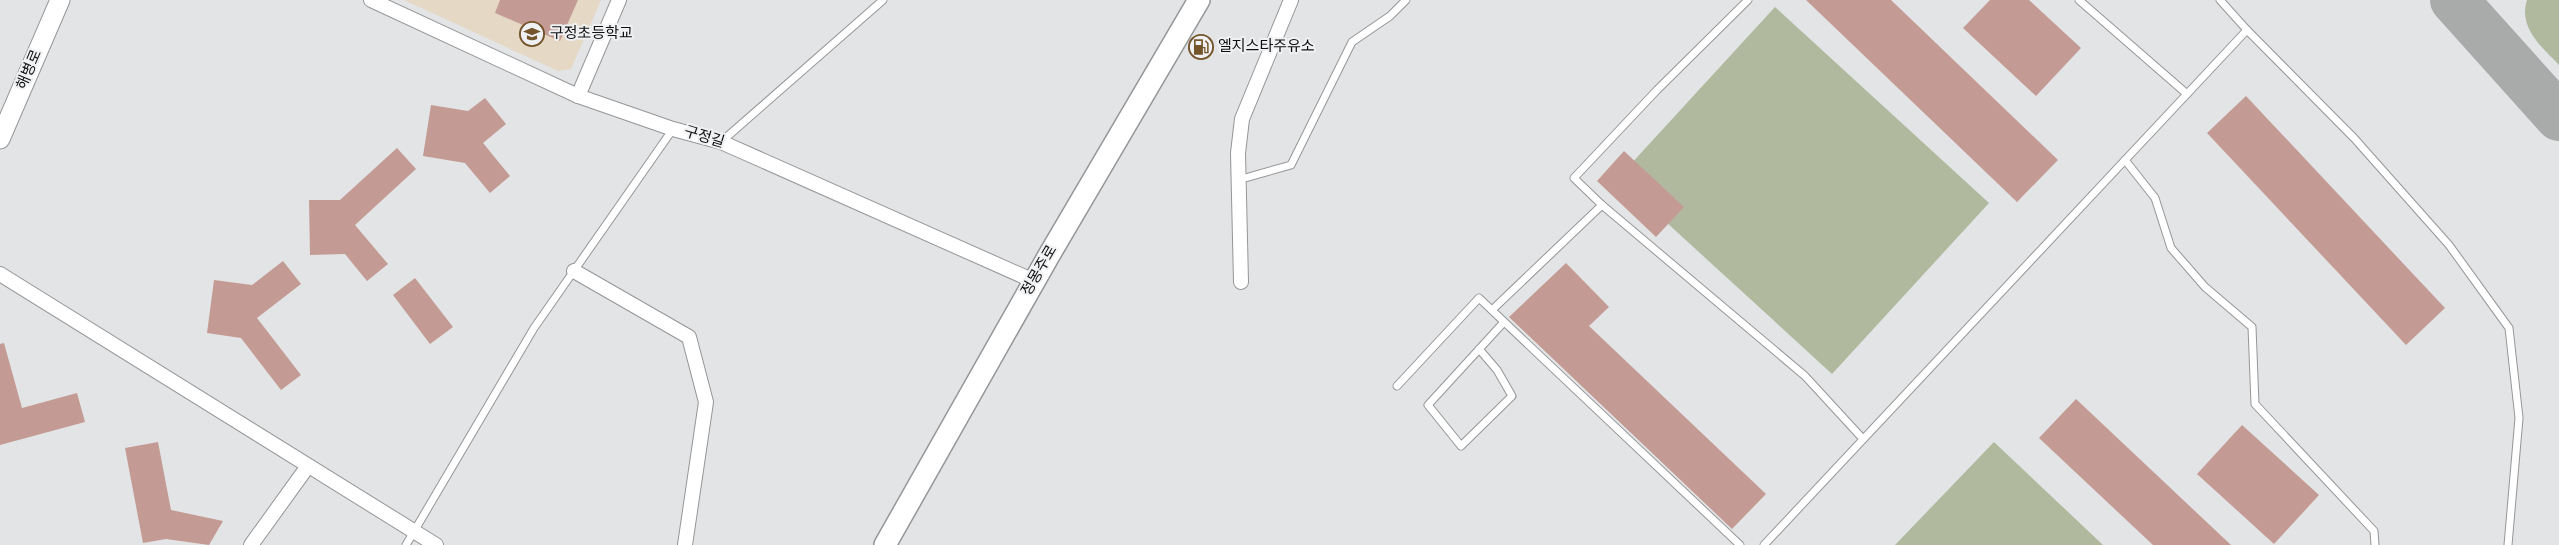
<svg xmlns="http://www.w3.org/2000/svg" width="2559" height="545" viewBox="0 0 2559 545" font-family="Overpass,'Noto Sans KR',sans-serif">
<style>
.education{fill:#e5d8c5}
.green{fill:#b0b99e}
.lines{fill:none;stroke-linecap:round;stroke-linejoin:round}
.taxiway{stroke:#a9aaaa;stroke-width:48}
.building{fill:#c49b94}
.service-casing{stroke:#959698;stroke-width:9}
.minor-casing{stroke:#959698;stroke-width:16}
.secondary-casing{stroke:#959698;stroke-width:21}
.primary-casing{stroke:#959698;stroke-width:24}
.service{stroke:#fff;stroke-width:7}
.minor{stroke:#fff;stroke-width:14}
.secondary{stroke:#fff;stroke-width:19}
.primary{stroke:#fff;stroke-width:21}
.labels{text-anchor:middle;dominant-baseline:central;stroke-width:4;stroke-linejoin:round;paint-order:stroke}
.poi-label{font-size:15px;fill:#0f0f10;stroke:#f0f1f3;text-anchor:start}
.street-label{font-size:15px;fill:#0f0f10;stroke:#f0f1f3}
</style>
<rect width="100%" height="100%" fill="#e3e4e5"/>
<polygon class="education" points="404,0 601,0 571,69 558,71"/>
<g class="green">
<path d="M2527 0H2559V65C2542 47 2518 28 2527 0Z"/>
<polygon points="1775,7 1989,203 1832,374 1618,178"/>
<polygon points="1994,442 2103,545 1895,545"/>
</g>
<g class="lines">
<polyline class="taxiway" points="2454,0 2559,117"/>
</g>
<g class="building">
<polygon points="500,0 578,0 560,41 495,13"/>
<polygon points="1806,0 1891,0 2058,160 2017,202"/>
<polygon points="1990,0 2029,0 2081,48 2036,96 1963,28"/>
<polygon points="2246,96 2445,308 2406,345 2207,133"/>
<polygon points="485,98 506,124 483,143 510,176 490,193 465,163 423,156 431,105 468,111"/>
<polygon points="397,148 416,169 355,225 388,264 367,281 345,254 310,255 309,200 340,200"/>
<polygon points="1624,151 1684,207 1656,237 1597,181"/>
<polygon points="283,261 301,284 257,318 301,375 281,390 241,338 207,333 214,280 252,285"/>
<polygon points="1566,263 1609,307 1589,326 1766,494 1732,529 1509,317"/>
<polygon points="415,278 453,327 430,344 393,295"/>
<polygon points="4,343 22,408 77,393 85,422 0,445 0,344"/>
<polygon points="2076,399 2231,545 2153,545 2039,438"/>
<polygon points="2242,425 2319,495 2274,544 2197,474"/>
<polygon points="158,442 171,510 223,521 209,545 166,539 143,543 125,448"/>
</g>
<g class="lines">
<defs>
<g id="service">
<polyline points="1748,0 1657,90 1574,178 1602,205 1805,376 1863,439"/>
<polyline points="2079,0 2187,94"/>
<polyline points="2220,0 2247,30"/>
<polyline points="721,142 883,0"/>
<polyline points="2125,160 2155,198 2171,248 2205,287 2252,327 2255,404 2374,531 2375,545"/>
<polyline points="1238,180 1291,165 1352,42 1390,16 1406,0"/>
<polyline points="1492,310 1602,205"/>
<polyline points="1479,349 1497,370 1512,396 1461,446 1428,405 1504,322"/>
<polyline points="1397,386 1479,298 1740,545"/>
<polyline points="406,545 534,328 673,129"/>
<polyline points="1764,545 2247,30 2354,138 2449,245 2509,328 2519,418 2508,545"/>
</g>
<g id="minor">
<polyline points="371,0 578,96 673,129 721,142 1034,281"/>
<polyline points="578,96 619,0"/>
<polyline points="574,271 689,337 706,402 685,545"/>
<polyline points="0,274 436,545"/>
<polyline points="1241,282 1238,153 1242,119 1291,0"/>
<polyline points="251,545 308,466"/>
</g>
<polyline id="secondary" points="0,139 60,0"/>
<polyline id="primary" points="885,545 1048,257 1199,0"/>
</defs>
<use href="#service" class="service-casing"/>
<use href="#minor" class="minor-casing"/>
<use href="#secondary" class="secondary-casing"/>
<use href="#primary" class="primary-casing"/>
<use href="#service" class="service"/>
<use href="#minor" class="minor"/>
<use href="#secondary" class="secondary"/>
<use href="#primary" class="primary"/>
</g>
<defs>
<symbol id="school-ring" viewBox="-11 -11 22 22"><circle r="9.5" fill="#f0f1f3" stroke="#74542a" stroke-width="1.5"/><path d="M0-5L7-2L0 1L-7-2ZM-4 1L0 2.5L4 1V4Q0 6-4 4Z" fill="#74542a"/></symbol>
<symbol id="fuel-ring" viewBox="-11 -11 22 22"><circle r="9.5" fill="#f0f1f3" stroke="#74542a" stroke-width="1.5"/><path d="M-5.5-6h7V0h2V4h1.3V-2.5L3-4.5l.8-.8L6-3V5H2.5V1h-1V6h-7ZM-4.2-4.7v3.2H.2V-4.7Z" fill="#74542a"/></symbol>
</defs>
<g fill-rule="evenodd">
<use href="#school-ring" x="518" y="20" width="28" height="28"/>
<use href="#fuel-ring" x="1187" y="33" width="28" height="28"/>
</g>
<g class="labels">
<g class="poi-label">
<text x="550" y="34">구정초등학교</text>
<text x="1218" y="47">엘지스타주유소</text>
</g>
<g class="street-label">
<text transform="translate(30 70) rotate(-67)">해병로</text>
<text transform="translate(704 138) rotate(17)">구정길</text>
<text transform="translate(1040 271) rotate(-60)">정몽주로</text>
</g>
</g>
</svg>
